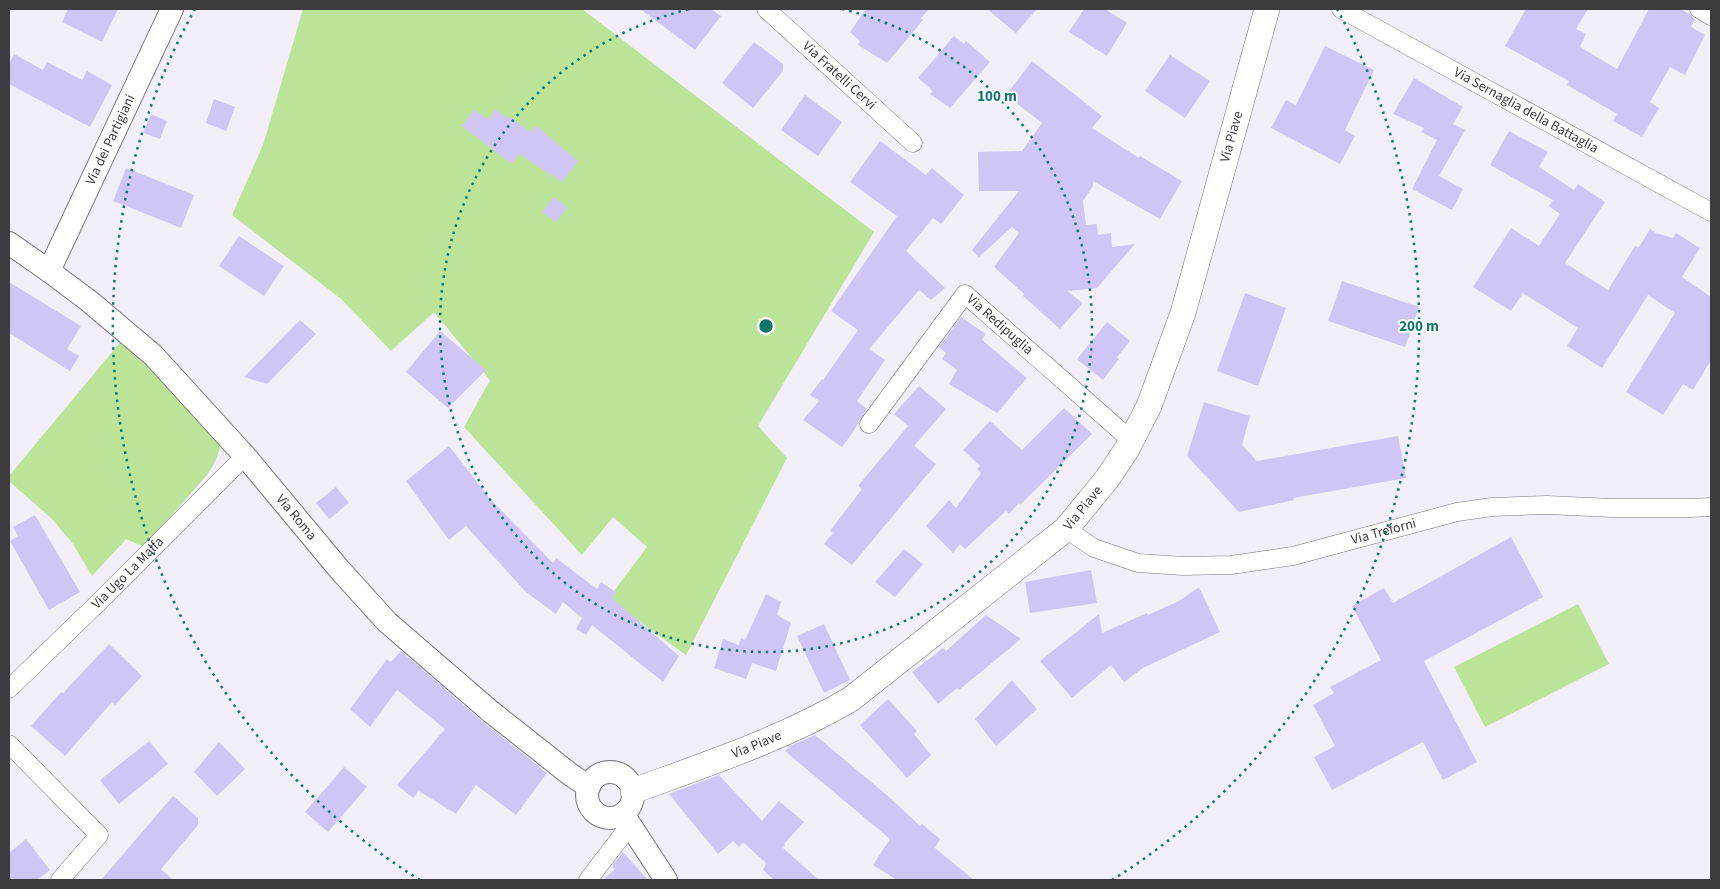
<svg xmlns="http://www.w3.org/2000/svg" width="1720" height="889" viewBox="0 0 1720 889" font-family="'Source Sans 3',sans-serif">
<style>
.green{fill:#bce498}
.building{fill:#d0c6f5}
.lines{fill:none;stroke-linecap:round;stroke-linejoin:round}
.minor-casing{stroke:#78747c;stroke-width:19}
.tertiary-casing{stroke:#78747c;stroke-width:24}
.secondary-casing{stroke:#78747c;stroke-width:26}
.minor{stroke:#fff;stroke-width:18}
.tertiary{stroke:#fff;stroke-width:22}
.secondary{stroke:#fff;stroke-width:25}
.ring{fill:none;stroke:#0f766e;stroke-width:2.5;stroke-dasharray:2.5 5}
.labels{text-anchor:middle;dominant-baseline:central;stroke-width:4;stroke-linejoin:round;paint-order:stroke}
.street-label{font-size:14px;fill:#3d3b3f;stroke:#fefefe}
.centre{fill:#0f766e;stroke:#fefefe;stroke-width:2.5}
.ring-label{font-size:15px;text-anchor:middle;font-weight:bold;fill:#0f766e;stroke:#fefefe;stroke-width:4;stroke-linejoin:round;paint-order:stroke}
</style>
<rect width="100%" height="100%" fill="#f3eff8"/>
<g class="green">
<polygon points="303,9 582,9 874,232 758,426 787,458 686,655 608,599 647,547 613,517 582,555 464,427 490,380 434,312 391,351 341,299 232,215 263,145"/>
<path d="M123 339 221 436C220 452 216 462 207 475L144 547 126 539 92 576 73 544 52 519 9 481V476Z"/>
<polygon points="1578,604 1609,664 1485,727 1454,667"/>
</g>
<g class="building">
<polygon points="68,9 118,9 102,42 62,22"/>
<polygon points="640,9 711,9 721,16 695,50"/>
<polygon points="866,9 929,9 921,18 923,20 887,63 858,45 860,41 850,32"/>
<polygon points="987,9 1037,9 1016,33"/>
<polygon points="1084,9 1105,9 1127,23 1107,56 1069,32"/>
<polygon points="1526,9 1588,9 1576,29 1586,34 1580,47 1617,69 1649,9 1680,9 1690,14 1695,19 1691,27 1705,35 1685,75 1670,67 1650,102 1659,108 1642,137 1613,121 1617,114 1567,85 1569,81 1505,46"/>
<polygon points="954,36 964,44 966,41 990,62 950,108 930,94 933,91 918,78"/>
<polygon points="754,42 783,64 783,71 753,108 722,83"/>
<polygon points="1325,46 1374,70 1345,130 1355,136 1340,164 1271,128 1286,100 1296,105"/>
<polygon points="14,54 43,70 47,62 82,80 87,71 112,85 90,127 9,84 9,64"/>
<polygon points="1170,55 1210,81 1185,118 1145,91"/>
<polygon points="1032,61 1102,116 1092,128 1139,158 1140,156 1182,181 1160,219 1093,181 1093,186 1083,201 1086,225 1097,224 1098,235 1111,233 1112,247 1135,244 1097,288 1067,291 1083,303 1060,329 1023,296 1024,294 994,267 1019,233 1012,227 979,257 972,250 1019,191 979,191 978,152 1022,151 1042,123 1006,95"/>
<polygon points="1414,78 1463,107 1453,124 1465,130 1439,176 1463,189 1452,210 1412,189 1437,140 1421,132 1424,128 1393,114"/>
<polygon points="805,95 842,122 818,156 781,130"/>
<polygon points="214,99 235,107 226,131 206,123"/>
<polygon points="474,110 488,119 495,110 507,118 509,116 530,132 536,126 578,161 562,182 519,154 512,164 462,126"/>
<polygon points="151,114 167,121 160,139 143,133"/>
<polygon points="1509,131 1548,152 1539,167 1574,190 1578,184 1605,202 1565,263 1608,290 1635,246 1639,247 1650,229 1656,233 1673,238 1676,233 1700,248 1682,277 1711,297 1711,360 1693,390 1683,384 1663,415 1626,392 1675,313 1648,295 1602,368 1567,346 1578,328 1523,293 1511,311 1473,287 1511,228 1539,246 1560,214 1549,206 1553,200 1490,165"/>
<polygon points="880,141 926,175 932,168 964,195 941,224 933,218 906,251 945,288 931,300 919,290 869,349 885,360 857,401 867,409 851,435 842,447 803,420 819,401 810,395 822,379 823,380 858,330 831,311 897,216 850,182"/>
<polygon points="126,168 194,195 181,228 113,201"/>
<polygon points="554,197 567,207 556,222 542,212"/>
<polygon points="239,236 284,266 264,296 219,266"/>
<polygon points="1342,281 1419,307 1405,347 1328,321"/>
<polygon points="9,282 81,326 67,349 79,356 70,371 9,333"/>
<polygon points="1245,293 1286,308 1258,386 1217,371"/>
<polygon points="961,317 986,334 982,340 1027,378 997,413 949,384 957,370 942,359 946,353 939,347"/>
<polygon points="300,320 316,334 267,384 244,377"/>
<polygon points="1107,322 1130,341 1117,357 1119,359 1103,380 1077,359"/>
<polygon points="440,331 486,370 448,408 406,372"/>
<polygon points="919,386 946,409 914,446 936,464 852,565 824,544 833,533 830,531 862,489 858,486 908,426 894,414"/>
<polygon points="1204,402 1250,416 1242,445 1257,461 1398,436 1406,478 1293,498 1294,500 1239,512 1187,456"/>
<polygon points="1064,408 1092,434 1020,505 1019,503 1009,514 1006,511 965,549 960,544 953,553 926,526 949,500 956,508 981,473 977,469 980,466 963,450 990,421 1022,450"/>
<polygon points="449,446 491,500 553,563 556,558 597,589 601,582 616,592 612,598 679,656 663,682 592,625 586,635 576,629 582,618 563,602 556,614 526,592 466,526 449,540 406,481"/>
<polygon points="336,487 349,503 329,519 316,503"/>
<polygon points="35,515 80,592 49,610 10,541 18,536 13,527"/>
<polygon points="1511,537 1543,597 1424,661 1477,762 1443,780 1423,742 1332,790 1314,757 1335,746 1313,705 1334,693 1330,687 1381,660 1352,606 1384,588 1393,603"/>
<polygon points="904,549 923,564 895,597 875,582"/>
<polygon points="1091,570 1097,603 1030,613 1025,582"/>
<polygon points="1199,587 1220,632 1143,668 1124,682 1111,665 1072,698 1040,661 1099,614 1102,633 1147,613 1148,615 1179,601"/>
<polygon points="766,594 781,602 777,615 791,623 776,671 752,663 746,679 714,668 723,639 739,645 741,638 745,640"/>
<polygon points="986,615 1021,639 959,690 957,688 938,704 912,672 943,648 946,651"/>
<polygon points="824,624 850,680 824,693 797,636"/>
<polygon points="109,644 142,676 115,705 112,702 65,756 31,726 61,692 63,693"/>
<polygon points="401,651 482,721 547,773 516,815 476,785 456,814 419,791 413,798 397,785 445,729 397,690 370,727 350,709 387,659 391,662"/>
<polygon points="1012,680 1037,709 996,746 975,719"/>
<polygon points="888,699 917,731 914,734 931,755 907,778 860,725"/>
<polygon points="815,735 889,797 920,826 922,824 940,839 935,848 974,880 897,880 873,865 890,839 785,751 790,746"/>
<polygon points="149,741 168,764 119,804 100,780"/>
<polygon points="219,742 245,769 217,796 194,772"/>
<polygon points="344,767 367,787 328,832 305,812"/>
<polygon points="719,775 762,821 779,801 804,822 784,844 785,845 783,848 819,880 774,880 763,870 766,863 743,842 739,847 733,841 718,854 669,794"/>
<polygon points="173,796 198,818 198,825 161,869 173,880 101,880"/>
<polygon points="26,839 50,870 37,880 9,880 9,853"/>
<polygon points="623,852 648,880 603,880 615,869 612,866"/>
</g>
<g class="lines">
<defs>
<g id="minor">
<path id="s1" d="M766 9 913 143"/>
<path id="s2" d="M1341 9 1711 212"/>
<polyline points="1699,9 1711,16"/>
<path id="s3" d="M869 424 965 294 1132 441"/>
<path id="s4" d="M1066 529 1094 548 1138 563 1183 566 1231 565 1293 556 1457 512 1492 507 1547 505 1612 508H1691L1711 507"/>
<path id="s5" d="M9 689 100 601 245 456"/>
<polyline points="9,744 99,835 60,880"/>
<polyline points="588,880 630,825"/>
</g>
<g id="tertiary">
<path id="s6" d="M9 243 49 271 89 301 153 355 245 456 339 569 387 622 490 711 571 775 589 787"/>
<path id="s7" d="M49 271 172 9"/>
<circle cx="610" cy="795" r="23"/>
<polyline points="623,814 666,880"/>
</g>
<g id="secondary">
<path id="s8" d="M633 791C707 764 783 739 851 699L1066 529 1107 479 1127 449 1149 406 1183 313 1267 9"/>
</g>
</defs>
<use href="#minor" class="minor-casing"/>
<use href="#tertiary" class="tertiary-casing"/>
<use href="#secondary" class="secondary-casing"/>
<use href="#minor" class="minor"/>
<use href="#tertiary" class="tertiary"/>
<use href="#secondary" class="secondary"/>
</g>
<g class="ring">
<path d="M842 9A326 326 0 1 1 690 9"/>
<path d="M420 880A653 653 0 0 1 195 9M1337 9A653 653 0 0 1 1112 880"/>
</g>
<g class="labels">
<g class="street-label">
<text stroke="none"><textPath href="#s1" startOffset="99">Via Fratelli Cervi</textPath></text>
<text stroke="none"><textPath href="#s2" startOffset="211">Via Sernaglia della Battaglia</textPath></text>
<text stroke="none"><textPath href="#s8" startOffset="942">Via Piave</textPath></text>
<text stroke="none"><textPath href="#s7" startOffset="145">Via dei Partigiani</textPath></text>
<text stroke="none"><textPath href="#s3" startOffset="208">Via Redipuglia</textPath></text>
<text stroke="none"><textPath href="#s8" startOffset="538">Via Piave</textPath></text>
<text stroke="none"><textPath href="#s6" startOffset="399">Via Roma</textPath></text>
<text stroke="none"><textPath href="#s4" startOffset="330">Via Treforni</textPath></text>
<text stroke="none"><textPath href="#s5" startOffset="166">Via Ugo La Malfa</textPath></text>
<text stroke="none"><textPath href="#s8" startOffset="132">Via Piave</textPath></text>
</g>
</g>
<circle cx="766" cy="326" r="8" class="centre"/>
<g class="ring-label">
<text x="997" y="101">100 m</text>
<text x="1419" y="331">200 m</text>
</g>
<rect width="1720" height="889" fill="none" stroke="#3d3b3f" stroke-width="20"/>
</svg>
